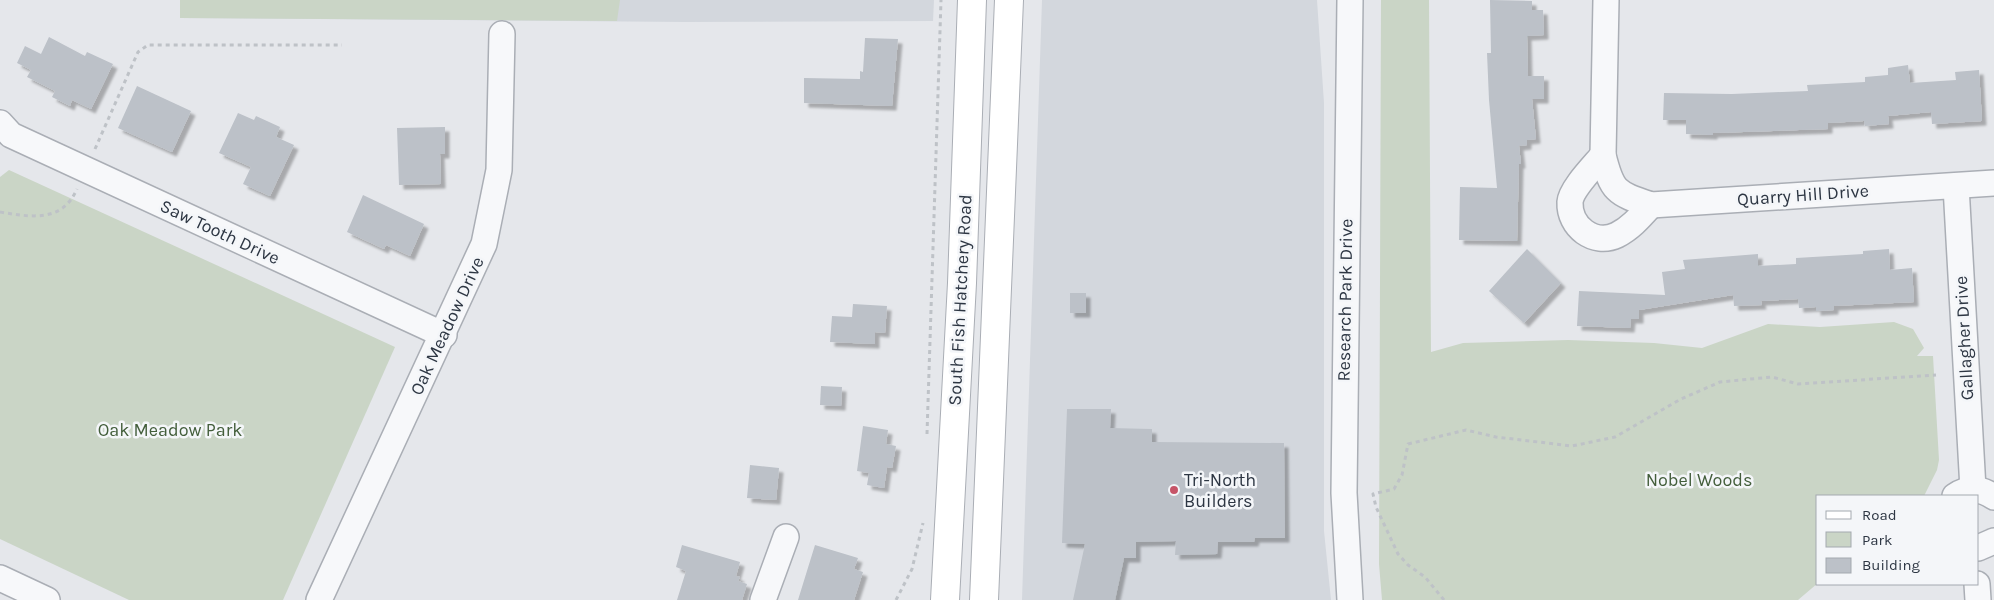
<svg xmlns="http://www.w3.org/2000/svg" width="1994" height="600" viewBox="0 0 1994 600" font-family="Karla,sans-serif">
<style>
.built{fill:#d3d7dd}
.green{fill:#cad5c6}
.building{fill:#bcc1c8;filter:url(#shadow)}
.lines{fill:none;stroke-linecap:round;stroke-linejoin:round}
.minor-casing{stroke:#aaaeb5;stroke-width:28}
.secondary-casing{stroke:#aaaeb5;stroke-width:30}
.path{stroke:#bec2c7;stroke-width:3;stroke-dasharray:4 4;stroke-linecap:butt}
.minor{stroke:#f7f8fa;stroke-width:25}
.secondary{stroke:#fff;stroke-width:28}
.poi-dot{fill:#c65468;stroke:#f4f6f9;stroke-width:2}
.labels{text-anchor:middle;dominant-baseline:central;stroke-width:5;stroke-linejoin:round;paint-order:stroke}
.street-label{font-size:18px;fill:#2d3643;stroke:#f4f6f9}
.park-label{font-size:18px;fill:#435e3b;stroke:#f4f6f9}
.poi-label{font-size:18px;fill:#2d3643;stroke:#f4f6f9;text-anchor:start}
</style>
<defs>
<filter id="shadow"><feDropShadow dx="4.5" dy="4.5" stdDeviation="1" flood-color="#0004"/></filter>
</defs>
<rect width="100%" height="100%" fill="#e5e7eb"/>
<g class="built">
<polygon points="180,0 934,0 933,21 685,22 180,18"/>
<polygon points="1042,0 1317,0 1324,103 1324,531 1331,600 1022,600"/>
</g>
<g class="green">
<polygon points="180,0 620,0 617,21 180,18"/>
<polygon points="1381,0 1429,0 1431,352 1463,343 1568,340 1654,343 1702,348 1768,324 1820,327 1894,322 1913,329 1924,348 1917,356 1933,356 1939,460 1937,470 1924,496 1818,496 1818,583 1798,600 1382,600 1379,564"/>
<polygon points="9,170 395,347 283,600 129,600 0,539 0,177"/>
</g>
<g class="building">
<polygon points="1490,0 1532,1 1532,10 1543,10 1544,35 1527,36 1528,76 1544,76 1544,99 1532,99 1536,139 1527,140 1527,145 1519,146 1521,164 1519,164 1517,241 1459,240 1460,187 1497,188 1489,100 1487,53 1491,53"/>
<polygon points="49,37 85,56 87,52 113,64 91,109 72,100 70,106 52,97 55,91 27,77 31,70 17,63 25,46 41,54"/>
<polygon points="865,38 898,39 892,106 804,103 804,78 860,79 860,71 863,72"/>
<polygon points="1908,65 1910,83 1956,80 1955,72 1979,70 1982,121 1932,124 1931,112 1888,116 1889,124 1865,126 1864,121 1828,123 1828,129 1713,133 1713,135 1686,134 1686,120 1663,120 1664,93 1732,94 1808,91 1807,85 1865,82 1865,77 1888,75 1888,68"/>
<polygon points="137,86 191,111 172,152 118,128"/>
<polygon points="238,113 254,120 256,116 280,127 276,137 294,145 270,196 243,184 251,167 219,153"/>
<polygon points="445,127 445,154 440,154 441,184 399,185 397,128"/>
<polygon points="363,195 424,224 410,256 386,245 384,249 347,232"/>
<polygon points="1527,249 1561,283 1524,323 1489,291"/>
<polygon points="1889,249 1890,270 1912,268 1914,302 1834,306 1834,310 1816,311 1816,307 1799,308 1798,299 1761,301 1762,305 1734,306 1733,295 1639,310 1639,319 1631,319 1630,328 1577,326 1579,291 1665,295 1662,272 1685,269 1683,260 1758,254 1758,266 1796,264 1796,258 1863,254 1863,251"/>
<rect x="1070" y="293" width="16" height="20"/>
<polygon points="853,304 887,306 885,333 875,332 875,344 830,342 832,316 852,317"/>
<polygon points="821,386 842,387 841,406 820,405"/>
<polygon points="1067,409 1111,409 1110,428 1152,429 1152,442 1284,443 1285,538 1255,538 1254,542 1218,542 1217,554 1175,555 1176,541 1136,542 1136,558 1124,558 1115,600 1073,600 1085,544 1062,543"/>
<polygon points="863,426 888,430 886,444 896,446 892,468 887,467 884,488 867,485 869,473 857,471"/>
<polygon points="750,465 779,468 776,500 747,498"/>
<polygon points="682,545 740,562 736,576 740,577 738,581 747,584 742,600 677,600 686,571 676,567"/>
<polygon points="815,545 858,558 854,569 863,572 854,600 798,600"/>
</g>
<g class="lines">
<defs>
<g id="minor">
<path d="M1606 0 1603 155C1612 192 1616 193 1651 205L1994 183"/>
<polyline points="0,123 11,135 444,335"/>
<path d="M1603 155C1594 166 1571 189 1570 202 1569 227 1594 246 1617 235 1631 228 1641 216 1651 205"/>
<polyline points="1956,186 1973,489"/>
<path d="M1955 496C1968 487 1981 488 1994 497"/>
<polyline points="1978,548 1994,541"/>
<polyline points="0,578 47,600"/>
<polyline points="1977,584 1978,600"/>
<polyline points="319,600 484,244 499,170 502,34"/>
<polyline points="763,600 786,537"/>
<polyline points="1350,600 1344,493 1350,0"/>
</g>
<g id="secondary">
<polyline points="945,600 962,283 972,0"/>
<polyline points="984,600 1009,0"/>
</g>
</defs>
<use href="#minor" class="minor-casing"/>
<use href="#secondary" class="secondary-casing"/>
<g class="path">
<polyline points="95,149 138,52 148,45 342,45"/>
<path d="M0 212C31 217 62 223 77 189"/>
<polyline points="927,434 941,0"/>
<polyline points="896,600 912,569 923,523"/>
<polyline points="1444,600 1425,577 1408,565 1398,554 1376,507 1373,494 1394,489 1402,475 1408,444 1466,430 1496,437 1572,446 1615,437 1681,399 1720,382 1772,377 1798,384 1936,375"/>
</g>
<use href="#minor" class="minor"/>
<use href="#secondary" class="secondary"/>
</g>
<circle class="poi-dot" cx="1174" cy="490" r="5"/>
<g class="labels">
<g class="street-label">
<text transform="translate(1803 195) rotate(-4)">Quarry Hill Drive</text>
<text transform="translate(220 232) rotate(25)">Saw Tooth Drive</text>
<text transform="translate(960 300) rotate(-87)">South Fish Hatchery Road</text>
<text transform="translate(1345 300) rotate(-89)">Research Park Drive</text>
<text transform="translate(447 326) rotate(-65)">Oak Meadow Drive</text>
<text transform="translate(1964 338) rotate(-93)">Gallagher Drive</text>
</g>
<g class="park-label">
<text x="170" y="430">Oak Meadow Park</text>
<text x="1699" y="480">Nobel Woods</text>
</g>
<g class="poi-label">
<text x="1184" y="480">Tri-North<tspan x="1184" dy="21">Builders</tspan></text>
</g>
</g>
<rect x="1816" y="495" width="162" height="90" fill="#f4f6f9" stroke="#a4a9b0"/>
<rect x="1826" y="511" width="25" height="8" fill="#ffffff" stroke="#a4a9b0"/>
<text x="1862" y="520" font-size="15" fill="#2d3643">Road</text>
<rect x="1826" y="532" width="25" height="15" fill="#cad5c6" stroke="#a4a9b0"/>
<text x="1862" y="545" font-size="15" fill="#2d3643">Park</text>
<rect x="1826" y="558" width="25" height="15" fill="#bcc1c8" stroke="#a4a9b0"/>
<text x="1862" y="570" font-size="15" fill="#2d3643">Building</text>
</svg>
